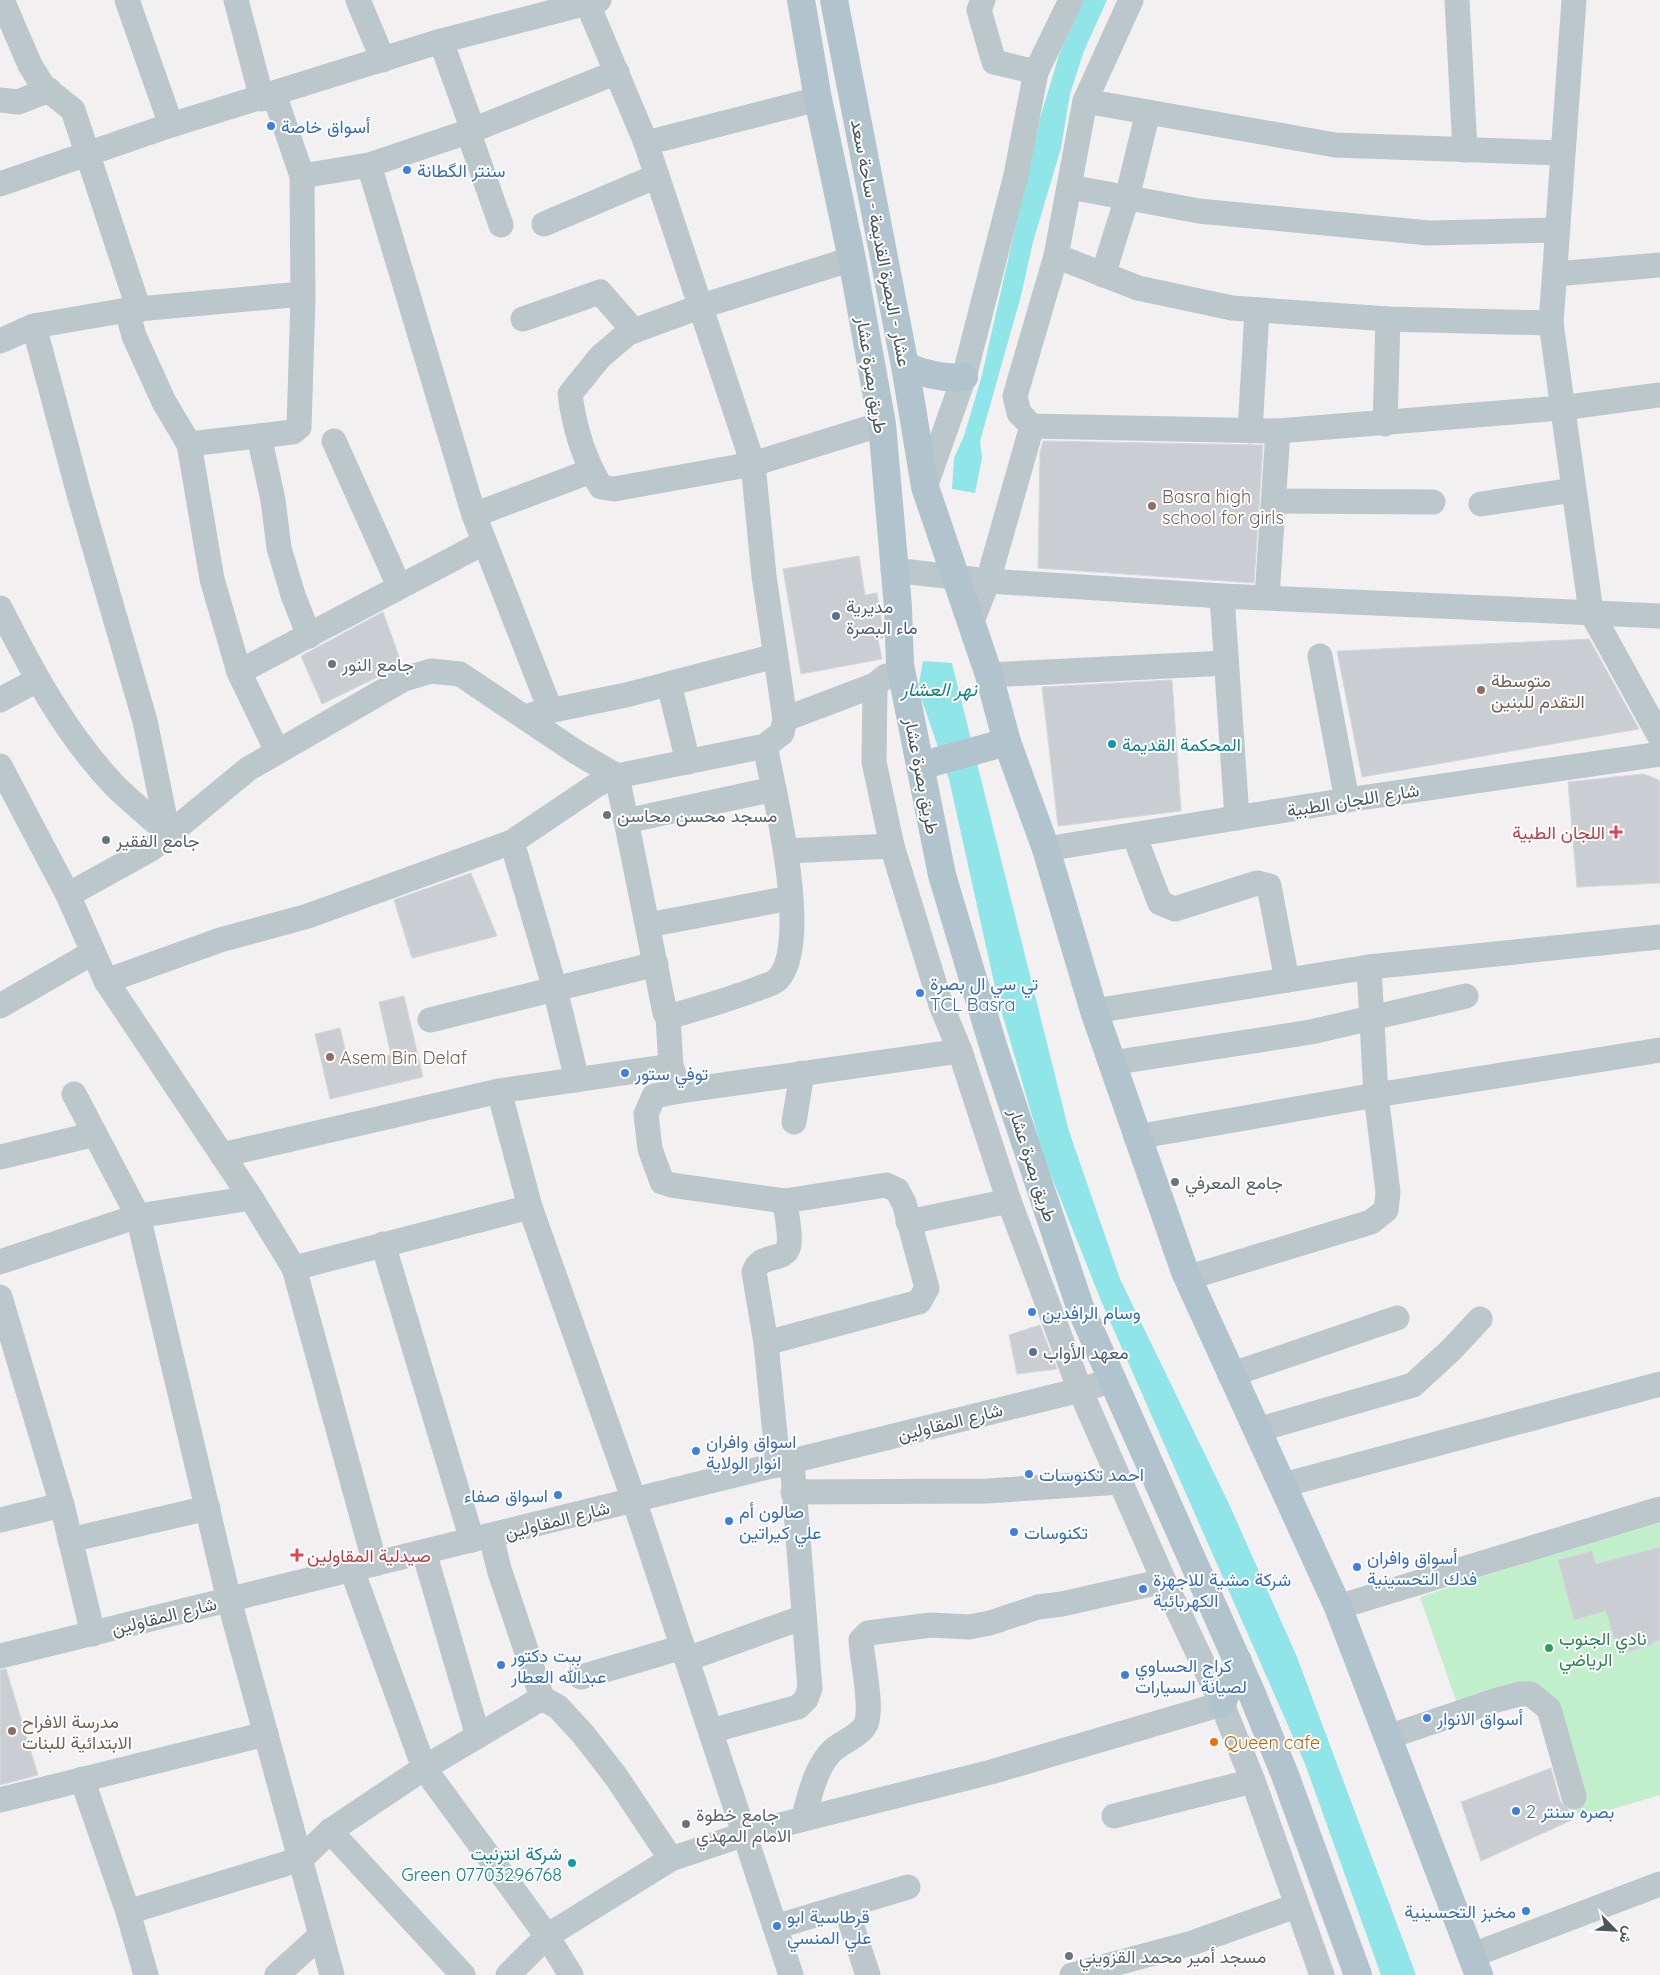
<svg xmlns="http://www.w3.org/2000/svg" width="1660" height="1975" viewBox="0 0 1660 1975" font-family="Quicksand,Vazirmatn,sans-serif">
<style>
.green{fill:#c1eecb}
.water{fill:#90e5e9}
.building{fill:#caced2;stroke:#d4d7db}
.lines{fill:none;stroke-linecap:round;stroke-linejoin:round}
.minor{stroke:#bcc7cc;stroke-width:25}
.major{stroke:#b1c4cd;stroke-width:28}
.shop-dot{fill:#3f7fe0;stroke:#fff;stroke-width:2}
.education-dot{fill:#8d6e63;stroke:#fff;stroke-width:2}
.service-dot{fill:#5c6f8a;stroke:#fff;stroke-width:2}
.worship-dot{fill:#6b7280;stroke:#fff;stroke-width:2}
.culture-dot{fill:#0f9aa8;stroke:#fff;stroke-width:2}
.health-dot{fill:#e0444e;stroke:#fff;stroke-width:2}
.leisure-dot{fill:#2e9e5b;stroke:#fff;stroke-width:2}
.food-dot{fill:#e8710a;stroke:#fff;stroke-width:2}
.labels{text-anchor:middle;dominant-baseline:central;stroke-width:4;stroke-linejoin:round;paint-order:stroke}
.shop-label{font-size:18px;fill:#366cbe;stroke:#fff;text-anchor:start}
.street-label{font-size:18px;fill:#49575d;stroke:#fff}
.education-label{font-size:18px;fill:#785e54;stroke:#fff;text-anchor:start}
.service-label{font-size:18px;fill:#4e5e75;stroke:#fff;text-anchor:start}
.worship-label{font-size:18px;fill:#5b616d;stroke:#fff;text-anchor:start}
.culture-label{font-size:18px;fill:#0d838f;stroke:#fff;text-anchor:start}
.health-label{font-size:18px;fill:#be3a42;stroke:#fff;text-anchor:end}
.leisure-label{font-size:18px;fill:#27864d;stroke:#fff;text-anchor:start}
.food-label{font-size:18px;fill:#c56008;stroke:#fff;text-anchor:start}
.water-label{font-size:19px;font-style:italic;fill:#128388;stroke:#fff}
</style>
<rect width="100%" height="100%" fill="#f2f0f0"/>
<polygon class="green" points="1660,1519 1660,1795 1579,1819 1540,1699 1463,1721 1420,1597"/>
<g class="water">
<polygon points="1083,0 1107,0 1084,51 1070,94 1061,148 1033,242 1021,296 980,441 982,458 975,493 952,489 954,458 964,436 982,375 1040,118 1060,52"/>
<polygon points="923,661 952,663 1069,1131 1120,1279 1229,1504 1297,1657 1416,1975 1381,1975 1305,1764 1102,1303 1045,1160 997,996 949,779 918,689"/>
</g>
<g class="building">
<polygon points="1043,441 1263,445 1254,583 1038,568 1040,452"/>
<polygon points="859,556 865,595 877,593 883,631 883,638 878,639 882,659 801,674 783,569"/>
<polygon points="383,612 402,665 322,704 301,656"/>
<polygon points="1589,639 1639,729 1362,777 1337,651"/>
<polygon points="1172,680 1181,811 1058,826 1042,687"/>
<polygon points="1643,774 1657,779 1660,782 1660,883 1577,887 1568,782"/>
<polygon points="471,873 497,936 412,958 394,900"/>
<polygon points="404,996 423,1077 330,1099 315,1034 340,1028 349,1065 391,1055 379,1002"/>
<polygon points="1040,1325 1057,1369 1017,1374 1009,1335"/>
<polygon points="1660,1547 1660,1640 1653,1642 1653,1644 1619,1655 1606,1611 1574,1620 1558,1560 1592,1551 1596,1564"/>
<polygon points="6,1669 38,1775 0,1785 0,1670"/>
<polygon points="1551,1768 1560,1801 1569,1810 1572,1820 1481,1861 1461,1802"/>
</g>
<g class="lines">
<g class="minor">
<polyline points="2,0 30,65 43,86 73,110 139,310"/>
<polyline points="127,0 171,125"/>
<polyline points="236,0 262,99"/>
<polyline points="358,0 383,60"/>
<polyline points="983,0 979,10 994,62 1036,72"/>
<polyline points="1131,0 1085,101 1056,256 1015,396 1019,413 1032,426 1278,431 1561,408 1660,395"/>
<polyline points="1457,0 1465,150"/>
<polyline points="1574,0 1551,323 1591,612 1660,737"/>
<polyline points="441,41 473,130"/>
<polyline points="0,100 18,102 49,90"/>
<polyline points="1085,101 1335,145 1562,153"/>
<polyline points="468,131 501,225"/>
<polyline points="646,143 818,99"/>
<polyline points="369,165 474,515 550,709"/>
<polyline points="302,176 369,165 473,130 617,72"/>
<polyline points="0,184 171,125 441,41 599,0"/>
<polyline points="1070,187 1199,211 1429,233 1557,230"/>
<polyline points="544,224 657,176"/>
<polyline points="1056,256 1138,288 1232,308 1388,319 1551,323"/>
<path d="M852 259 702 306 628 333 600 357 570 394C574 426 584 459 601 487L614 489 753 464 882 424"/>
<polyline points="1555,274 1660,265"/>
<polyline points="1103,275 1127,198 1148,112"/>
<polyline points="127,310 134,336 164,402 189,444 212,579 239,672 277,751"/>
<polyline points="523,319 600,292 634,331"/>
<polyline points="34,326 79,494 145,721 168,833"/>
<polyline points="0,341 34,326 127,310 302,294"/>
<polyline points="1385,424 1388,319"/>
<polyline points="1250,431 1257,310"/>
<polyline points="259,436 273,500 279,548 293,595 309,636"/>
<polyline points="334,441 399,586"/>
<polyline points="189,444 293,432 299,427 303,299 302,176 274,94"/>
<polyline points="925,487 964,377 1016,175 1036,72 1071,0"/>
<polyline points="1274,501 1433,502"/>
<polyline points="1481,504 1573,490"/>
<polyline points="474,515 591,471"/>
<polyline points="893,570 988,581 1222,596 1660,616"/>
<polyline points="1222,596 1237,818"/>
<polyline points="1267,597 1278,431"/>
<path d="M0 608C32 671 65 733 114 785 131 802 150 817 168 833"/>
<polyline points="971,624 988,581 1032,426"/>
<polyline points="1320,656 1347,800"/>
<polyline points="239,672 483,543"/>
<polyline points="989,675 1226,663"/>
<polyline points="669,684 688,762"/>
<polyline points="875,685 874,762 892,846 941,1005 960,1051 1009,1201 1080,1390 1164,1581 1222,1704 1253,1781 1322,1975"/>
<polyline points="0,700 37,680"/>
<polyline points="534,714 626,695 775,656"/>
<polyline points="785,719 875,685 886,676"/>
<polyline points="0,766 68,895 106,981 251,1198 294,1268 375,1564"/>
<polyline points="626,821 774,789"/>
<polyline points="1134,835 1160,903 1175,909 1257,883 1269,886 1287,980"/>
<polyline points="512,842 555,989 577,1080"/>
<polyline points="1046,849 1347,800 1660,754"/>
<polyline points="786,851 892,846"/>
<polyline points="68,895 151,849 248,769 404,679 431,671 460,674 576,752 617,776 665,1013 668,1017 671,1066 680,1091 960,1051"/>
<polyline points="648,925 790,898"/>
<polyline points="106,981 220,940 308,916 512,842 598,784 617,776 765,746 782,733 785,719 764,576 753,464 646,143 586,0"/>
<polyline points="0,1006 92,953"/>
<polyline points="1094,1011 1369,967 1660,937"/>
<path d="M668 1017C699 1008 729 1000 759 988 764 986 773 984 777 980 813 947 774 792 765 746"/>
<polyline points="430,1020 656,964"/>
<polyline points="1111,1063 1311,1032 1466,996"/>
<polyline points="499,1091 530,1207 634,1500 791,1975"/>
<polyline points="680,1091 654,1096 646,1114 650,1149 662,1182 671,1185 785,1201 886,1185 897,1190 904,1203 927,1288 919,1302 766,1343"/>
<polyline points="74,1094 138,1216 229,1600 332,1975"/>
<polyline points="794,1122 802,1073"/>
<polyline points="1136,1137 1376,1095 1660,1050"/>
<polyline points="222,1155 499,1091 671,1066"/>
<polyline points="0,1157 95,1134"/>
<polyline points="908,1222 1009,1201"/>
<polyline points="383,1244 472,1540"/>
<polyline points="0,1262 138,1216 251,1198"/>
<polyline points="294,1268 530,1207"/>
<polyline points="1187,1278 1371,1222 1386,1210 1388,1192 1376,1095 1369,967"/>
<polyline points="0,1297 62,1505 93,1634"/>
<polyline points="1230,1375 1397,1318"/>
<polyline points="1257,1430 1413,1385 1451,1350 1480,1319"/>
<path d="M778 1465 766 1343 754 1272C761 1251 785 1264 789 1245 791 1232 786 1214 785 1201"/>
<polyline points="1283,1485 1660,1384"/>
<polyline points="793,1492 987,1491 1121,1482"/>
<polyline points="0,1520 62,1505"/>
<polyline points="70,1540 208,1508"/>
<polyline points="424,1552 478,1736"/>
<polyline points="352,1570 424,1768 547,1936 571,1975"/>
<polyline points="1338,1607 1660,1509"/>
<polyline points="0,1656 1080,1390 1114,1380"/>
<polyline points="687,1659 804,1617"/>
<polyline points="581,1677 683,1647"/>
<polyline points="542,1698 558,1707 583,1734 617,1778 671,1859"/>
<polyline points="711,1731 798,1707 806,1699 810,1688 792,1462"/>
<polyline points="1388,1737 1497,1700 1520,1694 1531,1694 1549,1709 1574,1797"/>
<polyline points="82,1779 128,1912 146,1975"/>
<polyline points="0,1800 266,1734"/>
<polyline points="1114,1816 1253,1781"/>
<path d="M803 1819C810 1796 815 1767 833 1750 843 1741 860 1736 866 1724 873 1707 862 1660 861 1640L868 1633 931 1625 969 1627 990 1623 1038 1607 1062 1604 1164 1581"/>
<polyline points="330,1831 463,1975"/>
<polyline points="845,1906 868,1975"/>
<polyline points="128,1912 301,1859 330,1831 424,1768 542,1698 499,1569 491,1536"/>
<polyline points="775,1927 908,1887"/>
<polyline points="1470,1956 1660,1884"/>
<polyline points="277,1975 321,1935"/>
<polyline points="508,1975 547,1936 671,1859 745,1834 991,1772 1222,1704"/>
<polyline points="1072,1975 1192,1943 1296,1906"/>
</g>
<g class="major">
<polyline points="801,0 818,99 852,259 882,424 898,607 900,665 942,875 994,1049 1080,1307 1252,1694 1285,1775 1358,1975"/>
<polyline points="834,0 905,366 925,487 989,675 1007,742 1046,849 1094,1011 1185,1272 1338,1607 1479,1975"/>
<path d="M905 366C924 374 943 379 964 377"/>
<polyline points="920,766 1007,742"/>
<polyline points="1222,1704 1238,1661"/>
</g>
</g>
<g class="shop-dot">
<circle cx="271" cy="126" r="5"/>
<circle cx="407" cy="170" r="5"/>
<circle cx="920" cy="993" r="5"/>
<circle cx="625" cy="1073" r="5"/>
<circle cx="1032" cy="1312" r="5"/>
<circle cx="696" cy="1451" r="5"/>
<circle cx="1029" cy="1474" r="5"/>
<circle cx="558" cy="1495" r="5"/>
<circle cx="729" cy="1521" r="5"/>
<circle cx="1014" cy="1532" r="5"/>
<circle cx="1357" cy="1567" r="5"/>
<circle cx="1143" cy="1589" r="5"/>
<circle cx="501" cy="1665" r="5"/>
<circle cx="1125" cy="1675" r="5"/>
<circle cx="1427" cy="1718" r="5"/>
<circle cx="1516" cy="1811" r="5"/>
<circle cx="1526" cy="1911" r="5"/>
<circle cx="777" cy="1926" r="5"/>
</g>
<g class="education-dot">
<circle cx="1152" cy="506" r="5"/>
<circle cx="1481" cy="690" r="5"/>
<circle cx="330" cy="1057" r="5"/>
<circle cx="12" cy="1731" r="5"/>
</g>
<g class="service-dot">
<circle cx="836" cy="616" r="5"/>
<circle cx="1033" cy="1352" r="5"/>
</g>
<g class="worship-dot">
<circle cx="332" cy="664" r="5"/>
<circle cx="607" cy="815" r="5"/>
<circle cx="106" cy="840" r="5"/>
<circle cx="1175" cy="1182" r="5"/>
<circle cx="686" cy="1824" r="5"/>
<circle cx="1069" cy="1956" r="5"/>
</g>
<g class="culture-dot">
<circle cx="1112" cy="744" r="5"/>
<circle cx="572" cy="1863" r="5"/>
</g>
<g class="health-dot">
<path d="M1613.5 824.5h5v5h5v5h-5v5h-5v-5h-5v-5h5z"/>
<path d="M294.5 1547.5h5v5h5v5h-5v5h-5v-5h-5v-5h5z"/>
</g>
<circle class="leisure-dot" cx="1549" cy="1648" r="5"/>
<circle class="food-dot" cx="1214" cy="1742" r="5"/>
<g class="labels">
<g class="shop-label">
<text x="281" y="126">أسواق خاصة</text>
<text x="417" y="170">سنتر الگطانة</text>
<text x="930" y="983">تي سي ال بصرة<tspan x="930" dy="21">TCL Basra</tspan></text>
<text x="635" y="1073">توفي ستور</text>
<text x="1042" y="1312">وسام الرافدين</text>
<text x="706" y="1441">اسواق وافران<tspan x="706" dy="21">انوار الولاية</tspan></text>
<text x="1039" y="1474">احمد تكنوسات</text>
<text x="548" y="1495" text-anchor="end">اسواق صفاء</text>
<text x="739" y="1511">صالون أم<tspan x="739" dy="21">علي كيراتين</tspan></text>
<text x="1024" y="1532">تكنوسات</text>
<text x="1367" y="1557">أسواق وافران<tspan x="1367" dy="21">فدك التحسينية</tspan></text>
<text x="1153" y="1579">شركة مشية للاجهزة<tspan x="1153" dy="21">الكهربائية</tspan></text>
<text x="511" y="1655">بيت دكتور<tspan x="511" dy="21">عبدالله العطار</tspan></text>
<text x="1135" y="1665">كراج الحساوي<tspan x="1135" dy="21">لصيانة السيارات</tspan></text>
<text x="1437" y="1718">أسواق الانوار</text>
<text x="1526" y="1811">بصره سنتر 2</text>
<text x="1516" y="1911" text-anchor="end">مخبز التحسينية</text>
<text x="787" y="1916">قرطاسية ابو<tspan x="787" dy="21">علي المنسي</tspan></text>
</g>
<g class="street-label">
<text transform="translate(881 243) rotate(79)">عشار - البصرة القديمة - ساحة سعد</text>
<text transform="translate(872 375) rotate(81)">طريق بصرة عشار</text>
<text transform="translate(922 776) rotate(79)">طريق بصرة عشار</text>
<text transform="translate(1353 800) rotate(-9)">شارع اللجان الطبية</text>
<text transform="translate(1033 1165) rotate(72)">طريق بصرة عشار</text>
<text transform="translate(950 1422) rotate(-14)">شارع المقاولين</text>
<text transform="translate(557 1520) rotate(-14)">شارع المقاولين</text>
<text transform="translate(164 1616) rotate(-14)">شارع المقاولين</text>
</g>
<g class="education-label">
<text x="1162" y="496">Basra high<tspan x="1162" dy="21">school for girls</tspan></text>
<text x="1491" y="680">متوسطة<tspan x="1491" dy="21">التقدم للبنين</tspan></text>
<text x="340" y="1057">Asem Bin Delaf</text>
<text x="22" y="1721">مدرسة اﻻفراح<tspan x="22" dy="21">اﻻبتدائية للبنات</tspan></text>
</g>
<g class="service-label">
<text x="846" y="606">مديرية<tspan x="846" dy="21">ماء البصرة</tspan></text>
<text x="1043" y="1352">معهد الأواب</text>
</g>
<g class="worship-label">
<text x="342" y="664">جامع النور</text>
<text x="617" y="815">مسجد محسن محاسن</text>
<text x="116" y="840">جامع الفقير</text>
<text x="1185" y="1182">جامع المعرفي</text>
<text x="696" y="1814">جامع خطوة<tspan x="696" dy="21">الامام المهدي</tspan></text>
<text x="1079" y="1956">مسجد أمير محمد القزويني</text>
</g>
<g class="culture-label">
<text x="1122" y="744">المحكمة القديمة</text>
<text x="562" y="1853" text-anchor="end">شركة انترنيت<tspan x="562" dy="21">Green 07703296768</tspan></text>
</g>
<g class="health-label">
<text x="1605" y="832">اللجان الطبية</text>
<text x="307" y="1555" text-anchor="start">صيدلية المقاولين</text>
</g>
<g class="leisure-label">
<text x="1559" y="1638">نادي الجنوب<tspan x="1559" dy="21">الرياضي</tspan></text>
</g>
<g class="food-label">
<text x="1224" y="1742">Queen cafe</text>
</g>
<g class="water-label">
<text x="939" y="689">نهر العشار</text>
</g>
</g>
<g transform="translate(1615 1930) rotate(114)" stroke="#ffffff" stroke-width="4" paint-order="stroke">
<path d="M0-4L9 19L0 12L-9 19Z" fill="#49575d"/>
<text y="-8" font-size="14" font-weight="bold" text-anchor="middle" fill="#49575d">ش</text>
</g>
</svg>
